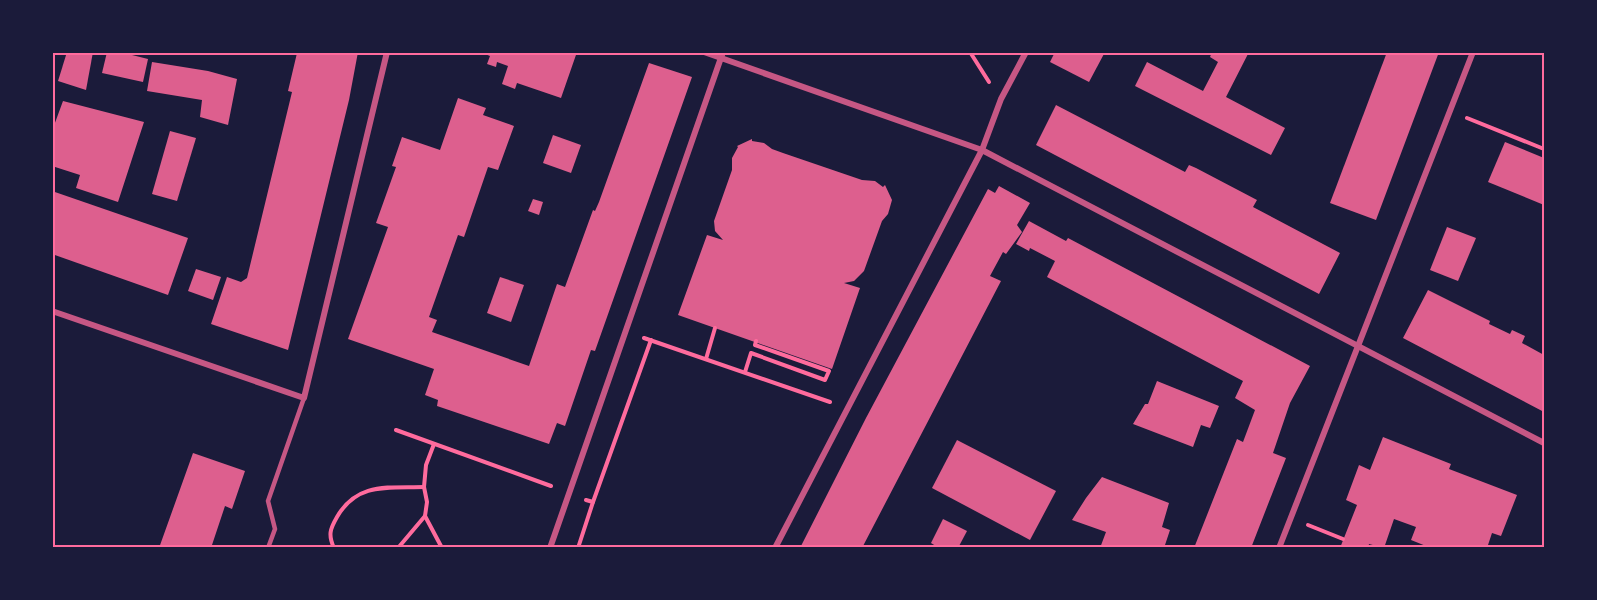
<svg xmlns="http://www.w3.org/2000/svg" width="1597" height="600" viewBox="0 0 1597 600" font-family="'Sofia Sans Condensed',sans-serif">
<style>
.building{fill:#dd5f8e}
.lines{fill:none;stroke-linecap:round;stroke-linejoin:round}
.path{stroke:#ff6b9d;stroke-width:4}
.service{stroke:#c65784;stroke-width:4.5}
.minor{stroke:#c65784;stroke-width:6}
.neatline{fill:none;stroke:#ff6b9d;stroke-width:2}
</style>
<rect width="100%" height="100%" fill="#1b1b3a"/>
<g class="building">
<polygon points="67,52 93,52 86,90 58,81"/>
<polygon points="107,52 120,52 148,59 143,82 102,73"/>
<polygon points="305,52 358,52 349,100 288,350 211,324 227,277 241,282 247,278 292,92 288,91 297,53 305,54"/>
<polygon points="480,52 577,52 561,98 517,83 515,89 502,84 508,66 497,62 496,67 487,64 490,56"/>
<polygon points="1055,52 1105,52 1089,82 1050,62"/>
<polygon points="1212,52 1249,52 1226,97 1285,128 1271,155 1135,86 1147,62 1203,91 1218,62 1210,57"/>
<polygon points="1387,52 1439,52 1376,220 1330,203"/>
<polygon points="152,62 208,71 237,79 228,125 200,117 202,100 147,91"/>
<polygon points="649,63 692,77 595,351 591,350 565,426 557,423 549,444 437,406 438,400 425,395 434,369 348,339 388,227 376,223 396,167 392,166 402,137 440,150 458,98 486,108 483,115 514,126 498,170 488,167 464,237 458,235 429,317 437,320 432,332 529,366 557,284 565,287 593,210 595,211 599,202"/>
<polygon points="63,101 144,122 118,202 76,188 80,175 52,166 52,131"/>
<polygon points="1056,105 1185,172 1189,165 1196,168 1257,200 1253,207 1340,253 1319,294 1036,145"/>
<polygon points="170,131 196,138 177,201 152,194"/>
<polygon points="553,135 581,145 571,173 543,163"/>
<polygon points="752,139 752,141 764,143 772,149 783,153 862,180 875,181 883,187 885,185 892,200 888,214 882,221 864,271 854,281 844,283 860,288 832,369 678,315 707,235 723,240 715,231 714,221 732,170 732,158 738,147 737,146"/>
<polygon points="1505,142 1544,158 1544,205 1488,182"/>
<polygon points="999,186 1030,203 1017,225 1022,232 1006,254 1003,252 990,276 1001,281 862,548 800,548 866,418 988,189 995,193"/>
<polygon points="52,191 188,238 168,295 52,254"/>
<polygon points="533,199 543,202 539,215 528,211"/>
<polygon points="1029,221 1066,241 1068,238 1310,366 1290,403 1273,453 1286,458 1251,548 1194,548 1237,439 1243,442 1255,410 1235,398 1243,381 1047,277 1055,261 1030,248 1029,251 1016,244"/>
<polygon points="1447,227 1476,238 1458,281 1430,270"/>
<polygon points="196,269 221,277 213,300 188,291"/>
<polygon points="500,277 524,285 511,322 487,313"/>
<polygon points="1428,290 1490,321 1489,324 1510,334 1512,330 1525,336 1522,343 1544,355 1544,412 1403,338"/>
<polygon points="1157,381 1219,406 1210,428 1201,425 1193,447 1133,424 1145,404 1148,404"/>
<polygon points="1383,437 1451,464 1449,469 1517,495 1501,536 1492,533 1487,548 1431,548 1411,540 1416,527 1394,519 1384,548 1369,544 1368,548 1340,548 1357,505 1346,500 1359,465 1370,470"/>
<polygon points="957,440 1056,491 1030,540 932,488"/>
<polygon points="193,453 245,471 232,509 225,506 211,548 159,548"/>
<polygon points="1102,477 1169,503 1162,527 1170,530 1164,548 1100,548 1106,532 1072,520 1086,498"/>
<polygon points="943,519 967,531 958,548 939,548 931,543"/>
</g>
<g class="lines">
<g class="path">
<polyline points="970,52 989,82"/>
<polyline points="1467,118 1544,149"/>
<polyline points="644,338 830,402"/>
<polyline points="706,359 715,328"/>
<polyline points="745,372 751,353 825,380 829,371 755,345 756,341"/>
<polyline points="396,430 551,486"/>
<polyline points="434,444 426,465 424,487 427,502 425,516 442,548"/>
<polyline points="593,502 651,340"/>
<polyline points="1308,525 1343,539"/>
<path d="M334 548C328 535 330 529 337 517 357 482 388 488 424 487"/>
<polyline points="398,548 425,516"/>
<polyline points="578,548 593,502 586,500"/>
</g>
<polyline class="service" points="268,548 275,529 268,501 304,398"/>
<g class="minor">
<polyline points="704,52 982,150 1544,443"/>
<polyline points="52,311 304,398 387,52"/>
<polyline points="550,548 723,52"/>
<polyline points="775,548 982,150 1001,99 1026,52"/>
<polyline points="1279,548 1473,52"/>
</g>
</g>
<rect width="1597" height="600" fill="none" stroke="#1b1b3a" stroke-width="108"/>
<rect x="54" y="54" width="1489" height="492" class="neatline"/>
</svg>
